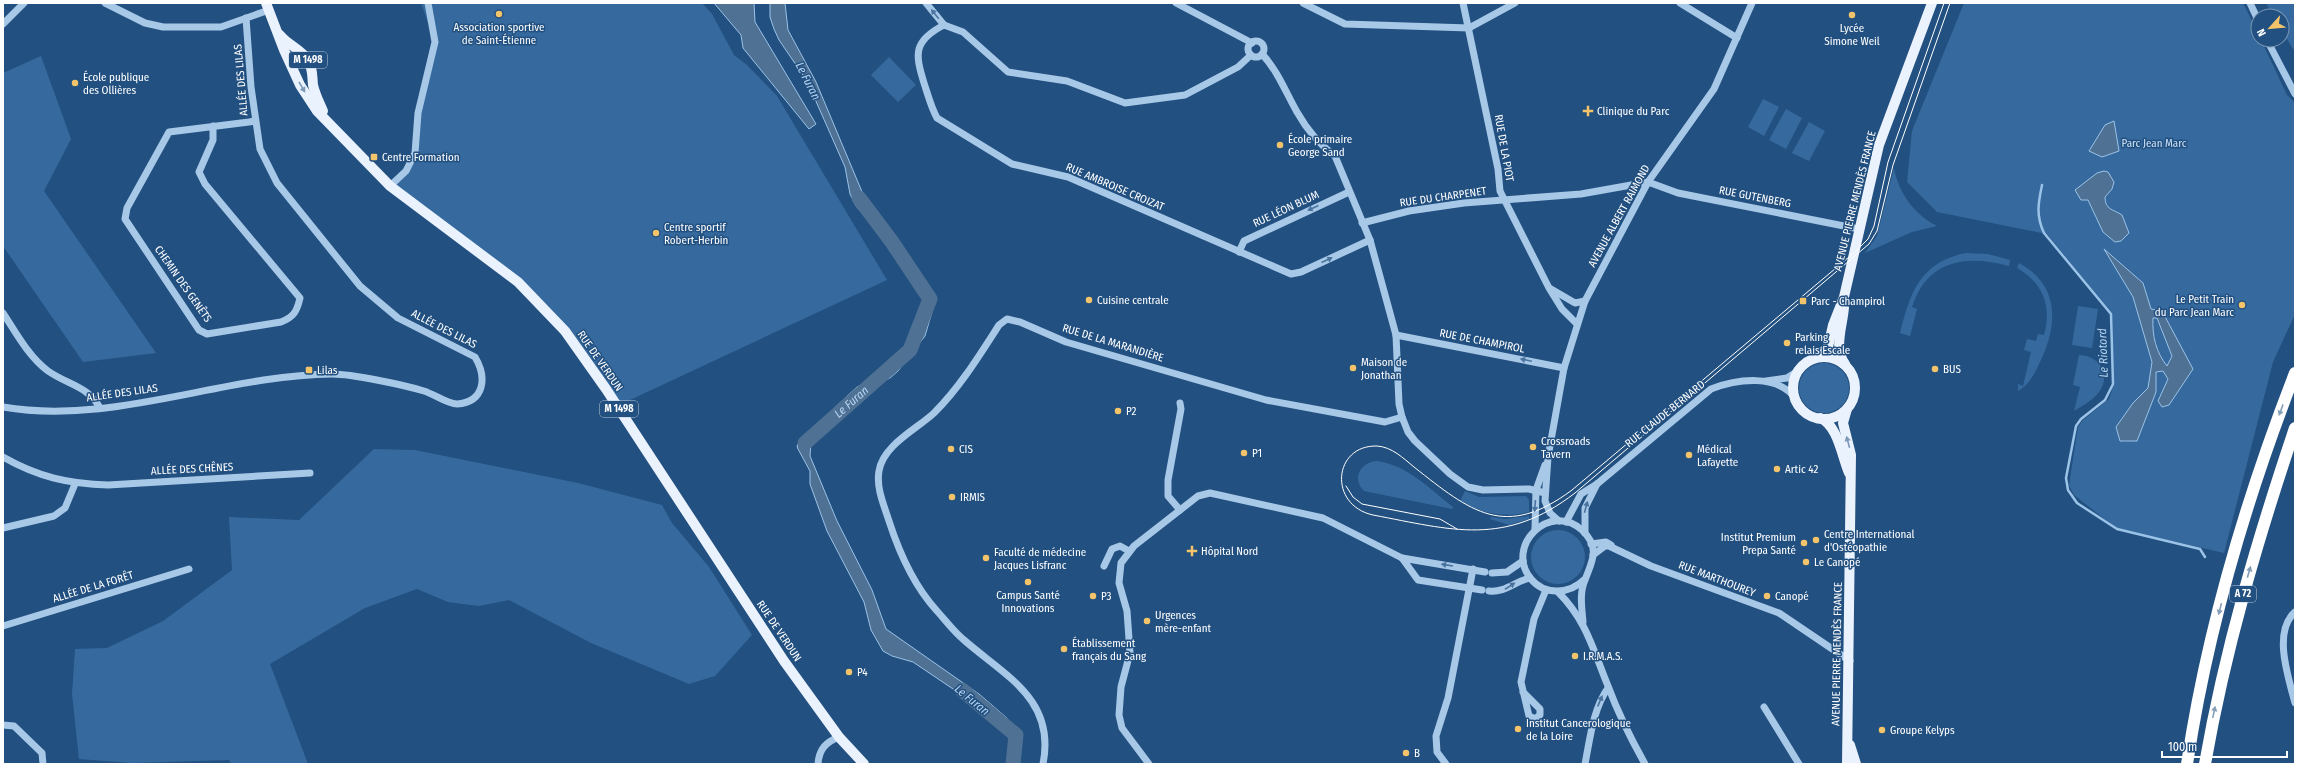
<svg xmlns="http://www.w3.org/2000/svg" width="2298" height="767" viewBox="0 0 2298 767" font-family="'Fira Sans Condensed',sans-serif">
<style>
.green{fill:#366a9e}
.water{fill:#4f7194;stroke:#9bc3e8;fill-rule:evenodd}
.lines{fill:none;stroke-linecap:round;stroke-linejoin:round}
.stream{stroke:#9bc3e8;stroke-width:2.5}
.river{stroke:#4f7194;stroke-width:15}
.minor{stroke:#a8c8e7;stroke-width:7}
.major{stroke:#eaf2fd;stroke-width:10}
.highway{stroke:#fff;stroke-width:12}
.tram{stroke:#fff;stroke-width:1}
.oneway{fill:#4a749f}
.oneway2{fill:#7c99b8}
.oneway3{fill:#859fb9}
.poi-dot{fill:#f3c469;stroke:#225080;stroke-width:1.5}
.labels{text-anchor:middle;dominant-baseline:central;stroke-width:3;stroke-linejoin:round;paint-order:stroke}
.shield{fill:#225080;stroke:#bdcad9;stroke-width:1}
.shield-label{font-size:10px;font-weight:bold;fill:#fff}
.poi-label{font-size:11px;fill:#fff;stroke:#225080;text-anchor:start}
.street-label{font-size:11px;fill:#fff;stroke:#225080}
.park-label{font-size:11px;fill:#cbe1f6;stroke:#225080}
.water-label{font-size:12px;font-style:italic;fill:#b3d2ef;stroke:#225080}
</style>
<rect width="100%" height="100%" fill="#225080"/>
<g class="green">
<polygon points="421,3 702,3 712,14 734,55 747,65 777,96 887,280 617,406 565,331 518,282 390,186 415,153 418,113 435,42"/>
<polygon points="1964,3 2243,3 2258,33 2258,40 2261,40 2287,95 2295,103 2295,314 2273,362 2224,553 2116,528 2074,495 2069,485 2078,427 2083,420 2109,399 2114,384 2112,314 2047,234 1937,212 1907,182 1912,131"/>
<polygon points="2266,3 2295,3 2295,52 2282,31 2282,16 2273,16"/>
<polygon points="41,56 71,139 44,191 156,353 83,362 3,246 3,73"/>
<polygon points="889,57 916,85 898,102 871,75"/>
<polygon points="1763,99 1779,107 1764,136 1748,127"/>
<polygon points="1786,109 1802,118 1786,149 1769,140"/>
<polygon points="1809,122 1825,131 1809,161 1792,153"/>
<path d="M1894 168C1899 194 1914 214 1937 226L1912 232 1865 253 1877 236Z"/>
<path d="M1966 253 1988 254 2010 260 2009 266C1966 254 1927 260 1912 307L1917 309 1910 336 1900 333C1910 293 1920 262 1966 253Z"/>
<path d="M2019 263C2060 285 2058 325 2040 362 2035 373 2029 385 2018 391V384L2023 386 2031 352 2024 350 2027 339 2036 341 2038 334 2044 335C2052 306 2043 283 2017 268Z"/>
<polygon points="2078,306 2098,309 2092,348 2072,345"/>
<path d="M2079 355C2099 355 2112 375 2099 392 2093 400 2082 406 2074 411L2080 387 2073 385Z"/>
<circle cx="1824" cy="388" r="25"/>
<polygon points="374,449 415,450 578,483 662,505 672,523 709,567 752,635 715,676 689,684 591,643 509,600 479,606 448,602 417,589 365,608 270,664 308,764 231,764 229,760 132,763 79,759 72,694 75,649 107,648 163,621 232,570 229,517 299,520"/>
<path d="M1377 461C1407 465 1430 489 1453 507L1452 509 1364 491C1351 478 1361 462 1377 461Z"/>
<path d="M1465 491 1479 497 1526 496 1529 500V512C1505 518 1482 514 1460 501Z"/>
<polygon points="1529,516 1529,519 1509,525 1490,519 1491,517 1505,519"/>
<circle cx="1558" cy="557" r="27"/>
</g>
<g class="water">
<polygon points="714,3 754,3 755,22 816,124 809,129 743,48 741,35"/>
<polygon points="770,3 785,3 788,30 816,82 873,218 892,235 901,252 921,275 932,304 932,312 925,336 898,371 890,378 876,384 833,415 811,443 810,456 837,521 872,590 886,629 979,694 1007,718 1020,744 1017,764 1011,764 1014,757 1012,744 1006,732 982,705 956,691 913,662 892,656 883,651 871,630 864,602 827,531 810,484 810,471 798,449 797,446 802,438 857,387 887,372 920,335 923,324 923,301 916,277 856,206 850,194 845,167 807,81 779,40 774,29 770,17"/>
<polygon points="2114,121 2119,151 2102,157 2089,151 2105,125"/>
<path d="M2104 171 2108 172 2114 182 2112 189 2105 197C2105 210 2113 209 2122 215L2129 233 2121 241 2115 242 2103 232 2088 200H2081L2075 190 2097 173Z"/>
<path d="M2104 249 2143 283 2151 309 2162 311 2193 369 2169 405 2162 407 2158 401 2168 379 2163 371 2156 372V392L2137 441H2120L2116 427 2133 403 2148 388 2152 362 2133 297ZM2153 318H2157L2172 356 2167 366C2156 352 2152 336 2153 318Z"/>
</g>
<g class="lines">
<path class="stream" d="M2042 185C2038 204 2036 216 2044 233L2111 314 2113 384 2105 400 2081 419 2076 426 2066 478 2068 490 2077 503 2117 529 2200 549 2205 557"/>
<g class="river">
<path id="s1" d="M805 443 910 350 930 299 892 242 859 198"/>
<polyline points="962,690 1016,735 1013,764"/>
</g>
<g class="minor">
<polyline points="105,3 145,23 163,27 221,27 269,10"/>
<polyline points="926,3 944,25"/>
<polyline points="1176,3 1252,43"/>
<polyline points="1303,3 1345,24 1469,28 1515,3"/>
<polyline points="1463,3 1498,169 1500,191 1549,288 1562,309 1577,324"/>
<polyline points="1680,3 1737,38"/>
<polyline points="2250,3 2258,20"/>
<polyline points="3,24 24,3"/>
<polyline points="2267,40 2295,94"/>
<circle cx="1256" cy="49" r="8"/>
<path d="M1262 54C1278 71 1286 93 1297 112 1306 128 1320 145 1335 156L1370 240 1396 335 1399 404 1402 417 1408 432 1415 441 1450 474 1468 487 1483 490 1529 489 1545 493"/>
<path d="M1251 55 1238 67 1185 95 1125 103 1067 81 1008 72 963 32 944 25C913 41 915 54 924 83 928 95 931 107 937 118L1012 164 1068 177 1291 274 1301 272 1370 240"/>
<path d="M213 126V140L199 172 205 184 300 298C297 311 294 317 281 322L207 334 199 330 125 219 127 208 169 132 249 122 255 121"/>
<polyline points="390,186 406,171 415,153 418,113 435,42 428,3"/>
<polyline points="1362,223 1409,211 1464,203 1581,194 1648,182 1678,193 1859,229"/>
<polyline points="1239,252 1244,241 1349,192"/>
<polyline points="1551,289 1575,303 1585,301"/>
<path d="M3 313C16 333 29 357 48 371 68 385 88 386 100 408"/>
<polyline points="1396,335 1564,368"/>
<polyline points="1766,381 1787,378 1798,371"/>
<path d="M3 407C112 426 223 375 332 374 352 374 404 385 424 391 434 394 447 404 457 404 485 402 487 377 475 357L398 318 360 286 277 183 260 149 251 87 246 18"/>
<path d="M3 457C38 477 69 484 108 485L310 473"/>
<polyline points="1180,510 1168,496 1168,480 1181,409 1180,403"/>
<polyline points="1559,521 1550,513 1545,501 1548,457 1564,368 1585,301 1648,182 1714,89 1752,3"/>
<path d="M1566 522 1581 494 1597 484 1711 389C1737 379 1778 373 1797 400"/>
<polyline points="3,528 54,516 65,508 75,484"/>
<polyline points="1535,529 1536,490 1545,465"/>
<polyline points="1585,533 1585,508 1597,484"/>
<polyline points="1591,544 1606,542 1611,545"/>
<polyline points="1593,555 1605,546 1609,546 1651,566 1779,613 1850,661"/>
<polyline points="1104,566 1112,549 1120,546 1129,551"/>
<polyline points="1492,573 1507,572 1523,561"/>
<polyline points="1482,590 1418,580 1402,558 1485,572"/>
<path d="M1489 591C1505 593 1515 581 1530 578"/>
<path d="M1558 592C1587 621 1593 650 1608 686 1618 713 1631 739 1645 764"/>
<path d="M2295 612C2272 632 2289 679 2295 703"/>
<path d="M1583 622C1582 609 1579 593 1585 580 1592 561 1601 548 1582 530 1550 501 1504 546 1531 579 1545 596 1570 594 1585 579"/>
<polyline points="3,626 189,569"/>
<polyline points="1523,692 1540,709 1540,715 1535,719 1529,716 1521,682 1534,619 1546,590"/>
<polyline points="1764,707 1799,764"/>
<polyline points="3,725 14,726 42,753 43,764"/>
<path d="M818 764C819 749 826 742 839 737"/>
<path d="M1043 764C1056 699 1005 676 964 640 954 632 946 621 937 611 915 587 899 552 889 521 884 505 876 488 879 471 883 445 917 429 934 413 960 387 979 356 999 325L1007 319 1020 322 1066 342 1266 400 1385 422 1402 417"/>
<polyline points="1149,764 1122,728 1119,715 1121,687 1130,653 1127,611 1119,583 1121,563 1134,546 1198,496 1210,493 1323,518 1402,558"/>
<polyline points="1446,764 1437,752 1436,736 1448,698 1473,569"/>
<path d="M1585 764C1590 739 1593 709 1608 688"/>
</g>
<g class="major">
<polyline points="266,3 284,50 300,85 317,111 390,186 518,282 565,331 606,389 784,661 839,737 864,764"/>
<path d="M280 35C288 45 301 49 308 60 313 69 312 75 313 85 315 94 319 102 323 111"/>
<path d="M1844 307C1843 325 1833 348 1845 364"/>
<polyline points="1818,357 1828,347 1833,325 1844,297 1879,145 1932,3"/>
<circle cx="1824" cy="388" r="31"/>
<polyline points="1847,409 1843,423 1851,455 1847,764"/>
<path d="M1820 418C1838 425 1842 457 1849 473"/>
<polyline points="1850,745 1856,764"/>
</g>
<g class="highway">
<path d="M2187 764C2207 631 2246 499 2295 373"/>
<path d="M2205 764C2225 649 2258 538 2295 428"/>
</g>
<g class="tram">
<path d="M1944 3 1888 162 1874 226 1868 239 1855 252 1572 490C1505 540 1471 512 1414 467 1403 458 1392 447 1377 446 1333 445 1328 505 1373 515 1452 530 1505 547 1575 493L1869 244 1877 231 1893 165 1950 3"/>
<polyline points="1346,486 1353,497 1362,504 1440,519 1457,529"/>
</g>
</g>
<defs><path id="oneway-solid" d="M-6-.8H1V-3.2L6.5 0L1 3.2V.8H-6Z"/></defs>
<g class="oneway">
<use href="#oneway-solid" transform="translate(935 14) rotate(-129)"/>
<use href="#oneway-solid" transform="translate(1313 208) rotate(155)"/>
<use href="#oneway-solid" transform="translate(1327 260) rotate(-25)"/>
<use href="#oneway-solid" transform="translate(1526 360) rotate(-168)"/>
<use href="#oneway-solid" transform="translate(1535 506) rotate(94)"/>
<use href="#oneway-solid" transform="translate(1586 507) rotate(-75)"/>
<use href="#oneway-solid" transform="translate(1447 565) rotate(-171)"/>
<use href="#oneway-solid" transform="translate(1510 586) rotate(-33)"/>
<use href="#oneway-solid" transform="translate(1600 701) rotate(-67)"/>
</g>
<g class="oneway2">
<use href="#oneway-solid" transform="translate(302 87) rotate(60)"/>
<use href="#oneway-solid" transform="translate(1848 442) rotate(-105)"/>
</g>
<g class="oneway3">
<use href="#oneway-solid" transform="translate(2281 410) rotate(110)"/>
<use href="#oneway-solid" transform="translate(2249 572) rotate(-74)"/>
<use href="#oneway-solid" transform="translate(2220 609) rotate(104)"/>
<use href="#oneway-solid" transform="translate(2214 712) rotate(-78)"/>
</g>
<g class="poi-dot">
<circle cx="499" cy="14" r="4"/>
<circle cx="1852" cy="15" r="4"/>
<circle cx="75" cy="83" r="4"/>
<path d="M1586 105h4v4h4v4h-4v4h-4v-4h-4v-4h4z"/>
<circle cx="1280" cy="145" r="4"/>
<rect x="370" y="153" width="8" height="8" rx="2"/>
<circle cx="656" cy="233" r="4"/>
<circle cx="1089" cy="300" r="4"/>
<rect x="1799" y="297" width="8" height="8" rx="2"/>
<circle cx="2242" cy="305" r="4"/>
<circle cx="1787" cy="343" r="4"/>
<circle cx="1353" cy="368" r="4"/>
<circle cx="1935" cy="369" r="4"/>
<rect x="305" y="366" width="8" height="8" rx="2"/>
<circle cx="1118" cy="411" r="4"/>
<circle cx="1533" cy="447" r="4"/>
<circle cx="951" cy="449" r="4"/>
<circle cx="1244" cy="453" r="4"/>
<circle cx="1689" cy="455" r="4"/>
<circle cx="1777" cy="469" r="4"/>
<circle cx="952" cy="497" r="4"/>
<circle cx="1816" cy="540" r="4"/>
<circle cx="1804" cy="543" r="4"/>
<path d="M1190 545h4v4h4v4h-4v4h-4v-4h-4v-4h4z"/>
<circle cx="986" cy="558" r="4"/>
<circle cx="1806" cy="562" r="4"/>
<circle cx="1028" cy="582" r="4"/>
<circle cx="1093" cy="596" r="4"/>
<circle cx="1767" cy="596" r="4"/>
<circle cx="1147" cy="621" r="4"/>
<circle cx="1064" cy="649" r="4"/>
<circle cx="1575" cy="656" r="4"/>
<circle cx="849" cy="672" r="4"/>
<circle cx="1518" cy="729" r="4"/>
<circle cx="1882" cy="730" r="4"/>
<circle cx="1406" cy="753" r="4"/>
</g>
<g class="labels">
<g class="shield">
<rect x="289" y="52" width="38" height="16" rx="3"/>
<rect x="600" y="401" width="38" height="16" rx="3"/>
<rect x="2230" y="586" width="26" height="16" rx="3"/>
</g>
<g class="shield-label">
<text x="308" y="60">M 1498</text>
<text x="619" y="409">M 1498</text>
<text x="2243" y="594">A 72</text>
</g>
<g class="poi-label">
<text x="499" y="27" text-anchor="middle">Association sportive<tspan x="499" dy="13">de Saint-Étienne</tspan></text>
<text x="1852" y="28" text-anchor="middle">Lycée<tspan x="1852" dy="13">Simone Weil</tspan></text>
<text x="83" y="77">École publique<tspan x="83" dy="13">des Ollières</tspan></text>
<text x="1597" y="111">Clinique du Parc</text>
<text x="1288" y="139">École primaire<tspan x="1288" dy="13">George Sand</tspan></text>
<text x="382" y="157">Centre Formation</text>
<text x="664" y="227">Centre sportif<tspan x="664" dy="13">Robert-Herbin</tspan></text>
<text x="2234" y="299" text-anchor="end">Le Petit Train<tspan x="2234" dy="13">du Parc Jean Marc</tspan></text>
<text x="1097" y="300">Cuisine centrale</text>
<text x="1811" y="301">Parc - Champirol</text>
<text x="1795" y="337">Parking<tspan x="1795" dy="13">relais Escale</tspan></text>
<text x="1361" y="362">Maison de<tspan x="1361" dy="13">Jonathan</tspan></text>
<text x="1943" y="369">BUS</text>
<text x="317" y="370">Lilas</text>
<text x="1126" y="411">P2</text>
<text x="1541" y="441">Crossroads<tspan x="1541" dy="13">Tavern</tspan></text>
<text x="959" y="449">CIS</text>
<text x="1697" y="449">Médical<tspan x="1697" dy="13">Lafayette</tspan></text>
<text x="1252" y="453">P1</text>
<text x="1785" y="469">Artic 42</text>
<text x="960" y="497">IRMIS</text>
<text x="1824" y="534">Centre International<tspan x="1824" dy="13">d'Ostéopathie</tspan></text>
<text x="1796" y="537" text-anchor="end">Institut Premium<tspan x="1796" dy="13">Prepa Santé</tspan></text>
<text x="1201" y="551">Hôpital Nord</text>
<text x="994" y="552">Faculté de médecine<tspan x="994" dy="13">Jacques Lisfranc</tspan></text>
<text x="1814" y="562">Le Canopé</text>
<text x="1028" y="595" text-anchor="middle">Campus Santé<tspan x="1028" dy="13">Innovations</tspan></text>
<text x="1101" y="596">P3</text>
<text x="1775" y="596">Canopé</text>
<text x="1155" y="615">Urgences<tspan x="1155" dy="13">mère-enfant</tspan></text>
<text x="1072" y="643">Établissement<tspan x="1072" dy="13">français du Sang</tspan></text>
<text x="1583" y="656">I.R.M.A.S.</text>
<text x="857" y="672">P4</text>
<text x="1526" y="723">Institut Cancerologique<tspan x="1526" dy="13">de la Loire</tspan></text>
<text x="1890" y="730">Groupe Kelyps</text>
<text x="1414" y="753">B</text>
</g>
<g class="street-label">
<text transform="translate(241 80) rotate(-95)">ALLÉE DES LILAS</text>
<text transform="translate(1504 148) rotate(80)">RUE DE LA PIOT</text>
<text transform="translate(1115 187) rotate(23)">RUE AMBROISE CROIZAT</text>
<text transform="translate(1443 197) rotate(-8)">RUE DU CHARPENET</text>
<text transform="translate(1755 197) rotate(11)">RUE GUTENBERG</text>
<text transform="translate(1855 201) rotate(-76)">AVENUE PIERRE MENDÈS FRANCE</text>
<text transform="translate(1286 209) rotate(-25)">RUE LÉON BLUM</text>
<text transform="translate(1619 216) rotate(-61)">AVENUE ALBERT RAIMOND</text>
<text transform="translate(183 284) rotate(55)">CHEMIN DES GENÊTS</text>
<text transform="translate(444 329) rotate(27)">ALLÉE DES LILAS</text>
<text transform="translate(1482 341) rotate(11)">RUE DE CHAMPIROL</text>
<text transform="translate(1113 343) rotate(17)">RUE DE LA MARANDIÈRE</text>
<text transform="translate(600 361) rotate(55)">RUE DE VERDUN</text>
<text transform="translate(122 393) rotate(-8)">ALLÉE DES LILAS</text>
<text transform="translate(1665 414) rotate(-39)">RUE CLAUDE BERNARD</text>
<text transform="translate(192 469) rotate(-3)">ALLÉE DES CHÊNES</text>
<text transform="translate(1717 579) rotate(21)">RUE MARTHOUREY</text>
<text transform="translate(93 587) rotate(-17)">ALLÉE DE LA FORÊT</text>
<text transform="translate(779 631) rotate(56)">RUE DE VERDUN</text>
<text transform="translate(1837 654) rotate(-89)">AVENUE PIERRE MENDÈS FRANCE</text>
</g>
<g class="park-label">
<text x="2154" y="143">Parc Jean Marc</text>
</g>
<g class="water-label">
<text transform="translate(808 81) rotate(63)">Le Furan</text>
<text transform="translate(2103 353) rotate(-92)">Le Riotord</text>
<text stroke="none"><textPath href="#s1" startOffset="62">Le Furan</textPath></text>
<text transform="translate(972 700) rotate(39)">Le Furan</text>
</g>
</g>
<rect width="2298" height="767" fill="none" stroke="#ffffff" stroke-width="8"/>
<g transform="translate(2270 28) rotate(243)"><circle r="19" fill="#225080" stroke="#7a96b3"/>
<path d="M0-3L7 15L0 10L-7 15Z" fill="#f3c469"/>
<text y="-6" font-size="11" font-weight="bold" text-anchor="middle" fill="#ffffff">N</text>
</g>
<path d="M2162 751v6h125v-6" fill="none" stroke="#ffffff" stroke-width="2"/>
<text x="2168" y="751" font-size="12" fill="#ffffff" stroke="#225080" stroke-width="3" paint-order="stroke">100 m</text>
</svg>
